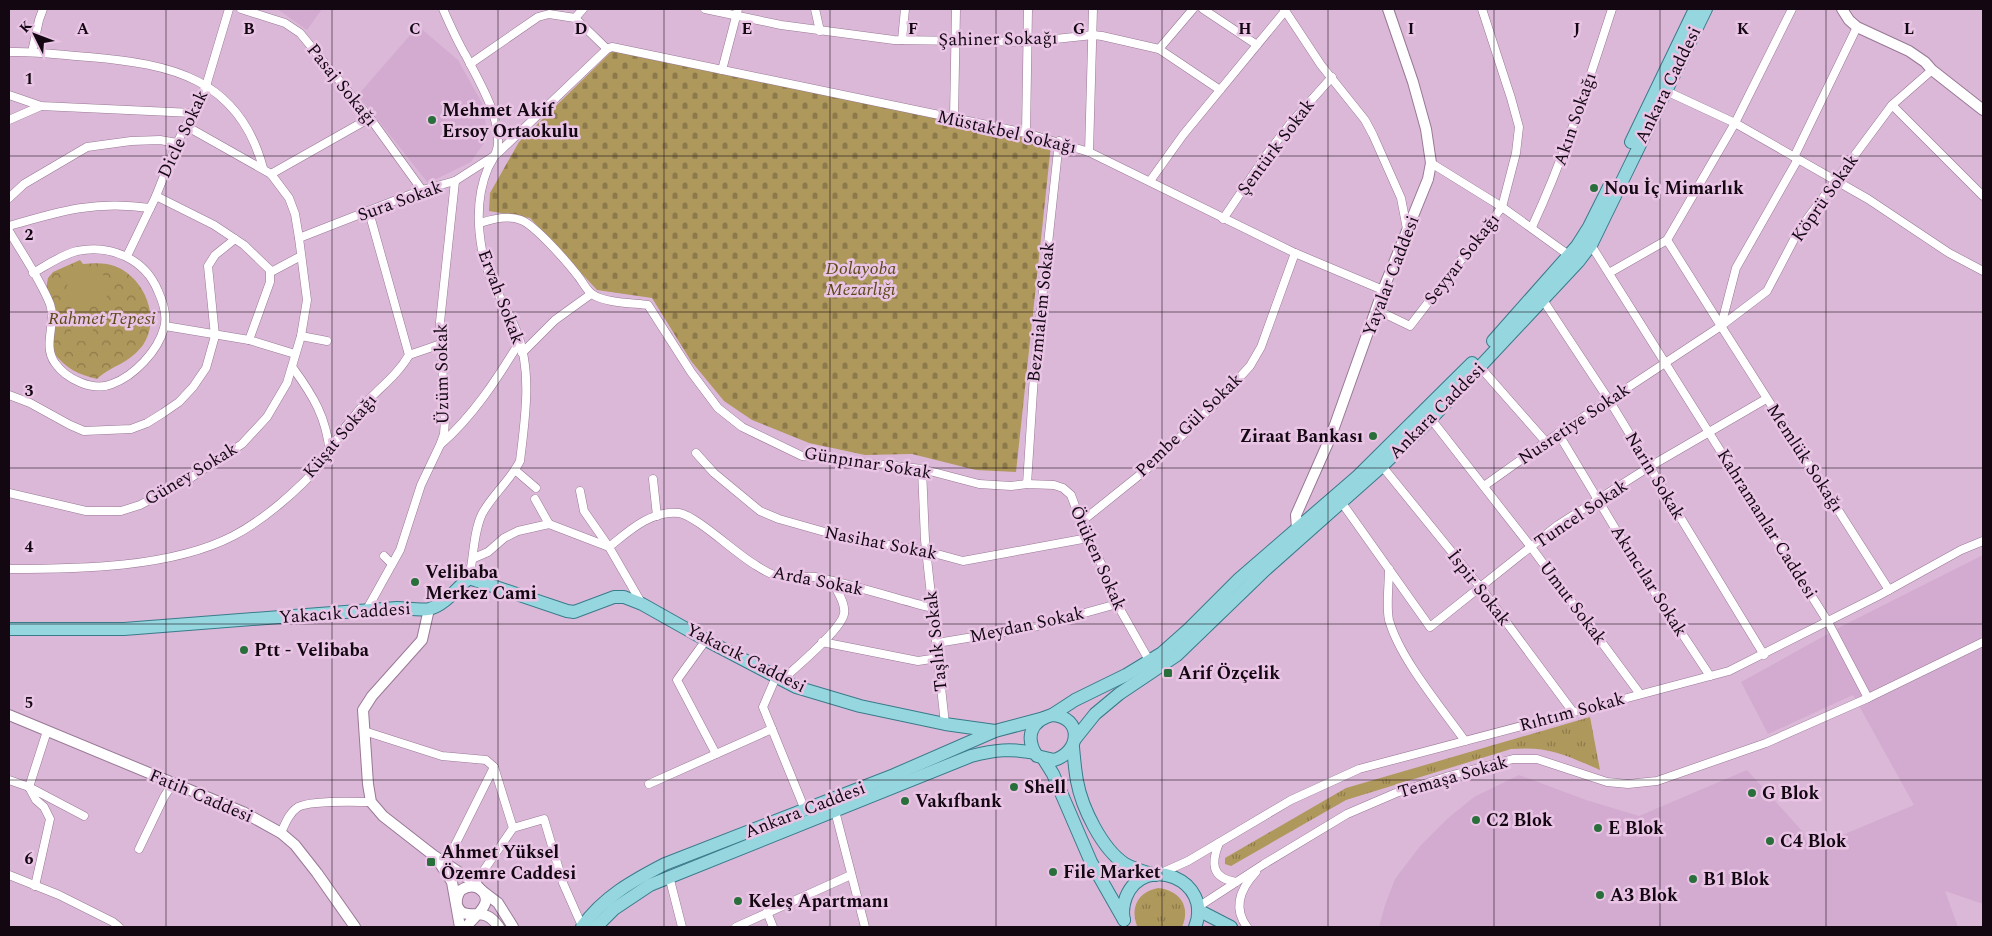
<svg xmlns="http://www.w3.org/2000/svg" width="1992" height="936" viewBox="0 0 1992 936" font-family="Spectral,serif">
<style>
.built{fill:#d3abd0}
.grass{fill:url(#grass-tufts)}
.forest{fill:url(#forest-crowns)}
.cemetery{fill:url(#cemetery-stones)}
.pitch{fill:#af985c}
.lines{fill:none;stroke-linecap:round;stroke-linejoin:round}
.minor-casing{stroke:#997896;stroke-width:9}
.tertiary-casing{stroke:#997896;stroke-width:12}
.primary-casing{stroke:#397b8a;stroke-width:14}
.minor{stroke:#fff;stroke-width:8}
.tertiary{stroke:#fff;stroke-width:10}
.primary{stroke:#95d6df;stroke-width:12}
.grid{fill:none;stroke:#130712;stroke-width:1;stroke-opacity:0.55}
.poi-dot{fill:#296f3b;stroke:#e9c4e5;stroke-width:2}
.labels{text-anchor:middle;dominant-baseline:central;stroke-width:5;stroke-linejoin:round;paint-order:stroke}
.street-label{font-size:18px;fill:#130712;stroke:#e9c4e5}
.poi-label{font-size:18px;font-weight:bold;fill:#130712;stroke:#e9c4e5;text-anchor:start}
.park-label{font-size:18px;font-style:italic;fill:#5c4a18;stroke:#e9c4e5}
.grid-label{font-size:16px;text-anchor:middle;font-weight:bold;fill:#130712;stroke:#e9c4e5;stroke-width:5;stroke-linejoin:round;paint-order:stroke}
</style>
<defs>
<pattern id="grass-tufts" width="24" height="20" patternUnits="userSpaceOnUse" patternTransform="scale(1.25)"><rect width="24" height="20" fill="#af985c"/><path d="M3 7l-1-3M5 7V3M7 7l1-3M15 17l-1-3M17 17v-4M19 17l1-3" fill="none" stroke="#8d7a4b"/></pattern>
<pattern id="forest-crowns" width="20" height="18" patternUnits="userSpaceOnUse" patternTransform="scale(1.25)"><rect width="20" height="18" fill="#af985c"/><path d="M2 6a3 3 0 1 1 6 0M12 15a3 3 0 1 1 6 0" fill="none" stroke="#8d7a4b"/></pattern>
<pattern id="cemetery-stones" width="16" height="16" patternUnits="userSpaceOnUse" patternTransform="scale(1.25)"><rect width="16" height="16" fill="#af985c"/><path d="M2 7V4a2 2 0 0 1 4 0v3zM10 15v-3a2 2 0 0 1 4 0v3z" fill="#8d7a4b"/></pattern>
</defs>
<rect width="100%" height="100%" fill="#dcb8d8"/>
<g class="built">
<polygon points="277,9 322,9 307,30"/>
<polygon points="418,26 458,60 482,103 488,137 471,162 428,183 358,95"/>
<polygon points="1983,555 1983,904 1945,891 1958,927 1379,927 1385,905 1395,879 1421,845 1447,819 1474,797 1519,775 1586,800 1639,816 1747,770 1803,832 1809,849 1914,805 1853,695 1768,734 1741,682 1842,626"/>
</g>
<g class="grass">
<path d="M1590 717 1600 770C1565 755 1550 746 1511 749L1346 800 1231 866 1225 864V858L1346 788Z"/>
<path d="M1158 888C1180 890 1191 907 1182 927L1137 926C1130 907 1138 892 1158 888Z"/>
</g>
<path class="forest" d="M80 260 83 264C94 263 106 262 117 267 145 279 161 319 143 345 129 364 112 365 97 379 79 375 65 368 54 353V335L46 289 48 278 53 272Z"/>
<polygon class="cemetery" points="612,51 990,129 1051,145 1016,472 976,470 912,454 865,455 809,443 752,420 724,401 691,361 652,298 597,290 530,218 489,211 490,193 519,142"/>
<g class="pitch">
<polygon points="69,271 109,276 106,304 66,299"/>
<circle cx="82" cy="330" r="11"/>
</g>
<g class="lines">
<defs>
<g id="minor">
<polyline points="241,9 285,23 300,33 370,118 422,190"/>
<path d="M443 9C450 25 457 41 466 56 479 81 500 116 498 144 497 155 492 159 488 168 477 194 477 223 482 250 487 278 505 304 516 330 533 370 525 419 520 461 510 481 492 495 482 514 473 533 474 557 469 578"/>
<polyline points="705,9 781,25 894,40 1027,42 1093,35 1102,36 1159,49 1220,90"/>
<polyline points="815,9 820,31"/>
<polyline points="1203,9 1257,45"/>
<polyline points="1284,9 1321,65 1365,120 1373,135 1401,198 1407,229"/>
<polyline points="1792,9 1735,123 1868,199 1949,253 1983,271"/>
<polyline points="575,18 607,49"/>
<polyline points="902,40 905,9"/>
<polyline points="1159,49 1193,9"/>
<path d="M9 52C36 51 62 55 89 57 171 64 239 78 263 168"/>
<polyline points="32,52 39,20 43,9"/>
<polyline points="470,64 538,17 549,14 575,18 583,9"/>
<polyline points="722,70 738,9"/>
<polyline points="9,95 41,106 193,113"/>
<polyline points="1892,105 1983,196"/>
<polyline points="954,118 956,9"/>
<polyline points="9,120 41,106"/>
<polyline points="1026,133 1028,9"/>
<polyline points="1089,152 1093,9"/>
<polyline points="1794,157 1857,27"/>
<polyline points="1431,163 1502,207 1570,256"/>
<polyline points="271,174 370,118"/>
<polyline points="1150,181 1183,135 1285,11"/>
<polyline points="156,196 214,225 244,245 270,270 270,282 249,340"/>
<polyline points="9,198 24,184 87,147 131,141 160,140 177,143"/>
<polyline points="1223,219 1267,154 1290,124 1332,77"/>
<path d="M480 223C492 219 509 215 521 220 535 225 568 263 578 276 583 282 586 290 592 294 604 303 633 303 648 305L691 372 718 408 742 427 802 456 922 469 979 484 1011 486 1027 484 1054 485 1063 488 1071 495 1081 522 1105 572 1117 604 1150 662"/>
<path d="M9 226C60 211 96 200 150 208"/>
<path d="M1532 227C1565 156 1588 83 1612 9"/>
<path d="M9 231C23 255 40 279 50 304 57 323 42 345 55 363 66 379 93 392 112 384 134 376 158 351 164 328 168 316 163 302 158 291 145 259 111 244 77 251 61 255 47 265 33 273"/>
<polyline points="299,238 422,190 455,181 497,154 607,49 612,47 1026,133 1089,152 1295,253 1383,290"/>
<polyline points="1591,245 1828,622 1868,698"/>
<polyline points="127,256 156,196 177,143 206,86 229,9"/>
<polyline points="271,272 301,256"/>
<polyline points="1609,273 1667,240"/>
<polyline points="1543,300 1609,400 1764,655"/>
<polyline points="1377,310 1410,326 1502,207 1516,153 1519,127 1511,98 1482,9"/>
<polyline points="165,326 249,340 295,354"/>
<polyline points="1721,326 1767,291 1799,230 1892,105 1932,70"/>
<polyline points="1721,326 1889,590"/>
<polyline points="1721,326 1736,268 1798,159"/>
<polyline points="301,336 327,341"/>
<polyline points="522,353 555,320 591,294"/>
<polyline points="409,355 441,344"/>
<polyline points="1480,367 1546,442"/>
<path d="M293 368C314 397 326 417 330 453"/>
<polyline points="9,395 30,403 70,425 84,431 131,429 147,423 163,413 179,402 193,387 206,368 215,336 208,266 215,255 235,239"/>
<polyline points="1431,419 1531,547 1640,694"/>
<polyline points="1558,433 1640,570 1710,676"/>
<path d="M441 444C473 416 497 379 519 343"/>
<polyline points="696,453 714,473 760,511 779,519 846,538 926,551 963,561 1088,538"/>
<polyline points="1382,466 1481,588 1573,712"/>
<polyline points="922,469 925,540 945,724"/>
<polyline points="515,470 536,488"/>
<polyline points="653,479 657,516"/>
<polyline points="1027,484 1034,375 1059,141"/>
<polyline points="1484,486 1553,437 1721,326 1667,240 1735,123 1666,91"/>
<path d="M580 491 584 511 609 547C629 531 651 510 679 513 697 516 737 555 757 566 766 572 777 578 789 578 797 578 806 576 815 577 854 585 893 598 932 608"/>
<polyline points="9,493 86,511 121,511 140,505 189,479 242,444 267,417 287,383 301,336 307,300 299,238 295,214 289,198 271,174 186,126"/>
<polyline points="535,499 549,524"/>
<polyline points="1342,503 1430,627 1558,525 1649,467 1766,399"/>
<polyline points="1081,522 1147,469 1218,401 1250,366 1261,347 1295,253"/>
<polyline points="384,556 391,563"/>
<polyline points="474,558 488,552 504,538 518,531 549,524 609,547 642,604"/>
<path d="M9 569C78 569 171 568 233 536 264 520 298 490 321 464 329 455 333 445 340 435 344 428 350 421 356 414 372 393 396 378 409 355L369 212"/>
<path d="M1389 569C1389 584 1386 607 1389 620 1400 659 1441 707 1465 741"/>
<polyline points="366,611 400,550 421,485 440,445 444,434 445,420 440,322 455,181"/>
<polyline points="706,640 677,680 716,754"/>
<polyline points="822,642 918,661 938,658"/>
<polyline points="937,643 1034,627 1117,604"/>
<polyline points="776,677 763,707 805,810"/>
<path d="M782 680C795 668 841 630 844 614 846 604 837 590 832 582"/>
<polyline points="364,731 442,756 486,760 494,767 446,863"/>
<polyline points="494,767 513,828"/>
<polyline points="9,780 29,787 84,816"/>
<polyline points="649,784 772,729"/>
<polyline points="835,811 865,927"/>
<path d="M281 833C285 824 289 813 298 807 311 800 354 802 371 802"/>
<path d="M1219 843C1211 863 1211 878 1236 882"/>
<polyline points="139,849 164,797 173,783"/>
<polyline points="1161,873 1188,861 1291,800 1359,769 1729,671 1878,596 1961,550 1983,541"/>
<polyline points="9,875 59,895 113,922 119,927"/>
<polyline points="669,876 682,927"/>
<polyline points="475,883 513,828 544,819 563,883 582,926"/>
<polyline points="35,886 50,819 44,807 36,800 29,787 47,731"/>
<polyline points="1198,907 1264,864 1347,814 1396,793 1449,776 1513,759 1537,759 1607,782 1628,784 1657,781 1766,743 1868,698 1983,642"/>
<polyline points="767,912 773,927"/>
<polyline points="736,927 851,875"/>
<path d="M1247 927C1232 907 1241 888 1256 872"/>
</g>
<g id="tertiary">
<polyline points="1842,9 1849,20 1857,27 1909,51 1925,62 1932,70 1983,110"/>
<polyline points="1299,533 1297,529 1296,515 1331,436 1383,290 1428,179 1431,163 1426,129 1413,82 1388,9"/>
<polyline points="429,609 422,640 372,696 363,710 368,784 371,802 383,816 433,855 475,883 481,890 498,903 513,927"/>
<polyline points="9,715 243,812 281,833 295,845 317,873 355,927"/>
<polyline points="437,859 452,882 460,927"/>
<path d="M466 927C473 917 497 902 480 889 474 885 467 886 461 890 458 894 456 899 457 905 462 920 477 911 487 916 492 918 496 923 499 927"/>
</g>
<g id="primary">
<polyline points="1631,142 1695,9"/>
<polyline points="1493,341 1577,246 1589,227 1609,187"/>
<path d="M9 629H124L397 608C407 608 420 611 429 609 445 605 457 588 469 578L567 611 574 612 614 597H624L642 604 706 640 796 687 860 706 945 724 995 731"/>
<polyline points="1052,715 1075,700 1126,675 1162,653 1189,629 1239,579 1358,476 1472,363"/>
<path d="M1052 715C1083 717 1081 752 1054 760L1037 756C1025 738 1030 721 1052 715Z"/>
<polyline points="1075,739 1095,714 1119,694 1177,655 1265,570 1382,466 1431,419 1578,262 1591,245 1706,9"/>
<path d="M1073 747C1074 758 1075 770 1077 781 1082 808 1102 849 1125 864 1134 869 1145 872 1155 875"/>
<polyline points="1043,758 1053,774 1091,862 1124,920"/>
<polyline points="1198,910 1231,927"/>
<path d="M1124 920C1122 912 1123 905 1126 897 1144 852 1214 880 1195 927"/>
<path d="M582 927C603 897 634 880 665 864L894 775 995 731 1044 718"/>
<path d="M596 927 614 909 650 885 971 756C995 750 1011 748 1035 753"/>
</g>
</defs>
<use href="#minor" class="minor-casing"/>
<use href="#tertiary" class="tertiary-casing"/>
<use href="#primary" class="primary-casing"/>
<use href="#minor" class="minor"/>
<use href="#tertiary" class="tertiary"/>
<use href="#primary" class="primary"/>
</g>
<path class="grid" d="M166 9V927M332 9V927M498 9V927M664 9V927M830 9V927M996 9V927M1162 9V927M1328 9V927M1494 9V927M1660 9V927M1826 9V927M9 156H1983M9 312H1983M9 468H1983M9 624H1983M9 780H1983"/>
<g class="poi-dot">
<circle cx="432" cy="120" r="5"/>
<circle cx="1594" cy="188" r="5"/>
<circle cx="1373" cy="436" r="5"/>
<circle cx="415" cy="582" r="5"/>
<circle cx="244" cy="650" r="5"/>
<rect x="1163" y="668" width="10" height="10" rx="2.5"/>
<circle cx="1014" cy="787" r="5"/>
<circle cx="1752" cy="793" r="5"/>
<circle cx="905" cy="801" r="5"/>
<circle cx="1476" cy="820" r="5"/>
<circle cx="1598" cy="828" r="5"/>
<circle cx="1770" cy="841" r="5"/>
<rect x="426" y="857" width="10" height="10" rx="2.5"/>
<circle cx="1053" cy="872" r="5"/>
<circle cx="1693" cy="879" r="5"/>
<circle cx="1600" cy="895" r="5"/>
<circle cx="738" cy="901" r="5"/>
</g>
<g class="labels">
<g class="street-label">
<text transform="translate(998 39) rotate(-1)">Şahiner Sokağı</text>
<text transform="translate(342 85) rotate(51)">Pasaj Sokağı</text>
<text transform="translate(1668 85) rotate(-64)">Ankara Caddesi</text>
<text transform="translate(1575 119) rotate(-71)">Akın Sokağı</text>
<text transform="translate(1007 132) rotate(13)">Müstakbel Sokağı</text>
<text transform="translate(183 134) rotate(-65)">Dicle Sokak</text>
<text transform="translate(1276 147) rotate(-53)">Şentürk Sokak</text>
<text transform="translate(1825 198) rotate(-55)">Köprü Sokak</text>
<text transform="translate(400 201) rotate(-20)">Sura Sokak</text>
<text transform="translate(1462 259) rotate(-52)">Seyyar Sokağı</text>
<text transform="translate(1391 276) rotate(-69)">Yayalar Caddesi</text>
<text transform="translate(501 297) rotate(69)">Ervah Sokak</text>
<text transform="translate(1041 312) rotate(-84)">Bezmialem Sokak</text>
<text transform="translate(442 374) rotate(-91)">Üzüm Sokak</text>
<text transform="translate(1437 411) rotate(-45)">Ankara Caddesi</text>
<text transform="translate(1574 424) rotate(-34)">Nusretiye Sokak</text>
<text transform="translate(1189 425) rotate(-44)">Pembe Gül Sokak</text>
<text transform="translate(340 436) rotate(-50)">Küşat Sokağı</text>
<text transform="translate(1805 458) rotate(57)">Memlük Sokağı</text>
<text transform="translate(868 463) rotate(9)">Günpınar Sokak</text>
<text transform="translate(191 474) rotate(-31)">Güney Sokak</text>
<text transform="translate(1655 476) rotate(59)">Narin Sokak</text>
<text transform="translate(1581 514) rotate(-34)">Tuncel Sokak</text>
<text transform="translate(1767 524) rotate(58)">Kahramanlar Caddesi</text>
<text transform="translate(881 543) rotate(11)">Nasihat Sokak</text>
<text transform="translate(1098 558) rotate(66)">Ötüken Sokak</text>
<text transform="translate(818 581) rotate(11)">Arda Sokak</text>
<text transform="translate(1649 581) rotate(58)">Akıncılar Sokak</text>
<text transform="translate(1479 588) rotate(52)">İspir Sokak</text>
<text transform="translate(1573 603) rotate(53)">Umut Sokak</text>
<text transform="translate(345 613) rotate(-4)">Yakacık Caddesi</text>
<text transform="translate(1027 625) rotate(-12)">Meydan Sokak</text>
<text transform="translate(936 641) rotate(-96)">Taşlık Sokak</text>
<text transform="translate(746 658) rotate(27)">Yakacık Caddesi</text>
<text transform="translate(1572 712) rotate(-15)">Rıhtım Sokak</text>
<text transform="translate(1453 777) rotate(-16)">Temaşa Sokak</text>
<text transform="translate(201 796) rotate(23)">Fatih Caddesi</text>
<text transform="translate(805 810) rotate(-21)">Ankara Caddesi</text>
</g>
<g class="poi-label">
<text x="442" y="110">Mehmet Akif<tspan x="442" dy="21">Ersoy Ortaokulu</tspan></text>
<text x="1604" y="188">Nou İç Mimarlık</text>
<text x="1363" y="436" text-anchor="end">Ziraat Bankası</text>
<text x="425" y="572">Velibaba<tspan x="425" dy="21">Merkez Cami</tspan></text>
<text x="254" y="650">Ptt - Velibaba</text>
<text x="1178" y="673">Arif Özçelik</text>
<text x="1024" y="787">Shell</text>
<text x="1762" y="793">G Blok</text>
<text x="915" y="801">Vakıfbank</text>
<text x="1486" y="820">C2 Blok</text>
<text x="1608" y="828">E Blok</text>
<text x="1780" y="841">C4 Blok</text>
<text x="441" y="852">Ahmet Yüksel<tspan x="441" dy="21">Özemre Caddesi</tspan></text>
<text x="1063" y="872">File Market</text>
<text x="1703" y="879">B1 Blok</text>
<text x="1610" y="895">A3 Blok</text>
<text x="748" y="901">Keleş Apartmanı</text>
</g>
<g class="park-label">
<text x="861" y="268">Dolayoba<tspan x="861" dy="21">Mezarlığı</tspan></text>
<text x="102" y="318">Rahmet Tepesi</text>
</g>
</g>
<g class="grid-label">
<text x="83" y="34">A</text>
<text x="249" y="34">B</text>
<text x="415" y="34">C</text>
<text x="581" y="34">D</text>
<text x="747" y="34">E</text>
<text x="913" y="34">F</text>
<text x="1079" y="34">G</text>
<text x="1245" y="34">H</text>
<text x="1411" y="34">I</text>
<text x="1577" y="34">J</text>
<text x="1743" y="34">K</text>
<text x="1909" y="34">L</text>
<text x="29" y="84">1</text>
<text x="29" y="240">2</text>
<text x="29" y="396">3</text>
<text x="29" y="552">4</text>
<text x="29" y="708">5</text>
<text x="29" y="864">6</text>
</g>
<rect width="1992" height="936" fill="none" stroke="#130712" stroke-width="20"/>
<g transform="translate(35 35) rotate(312)" stroke="#e9c4e5" stroke-width="4" paint-order="stroke">
<path d="M0-4L9 19L0 12L-9 19Z" fill="#130712"/>
<text y="-8" font-size="14" font-weight="bold" text-anchor="middle" fill="#130712">K</text>
</g>
</svg>
